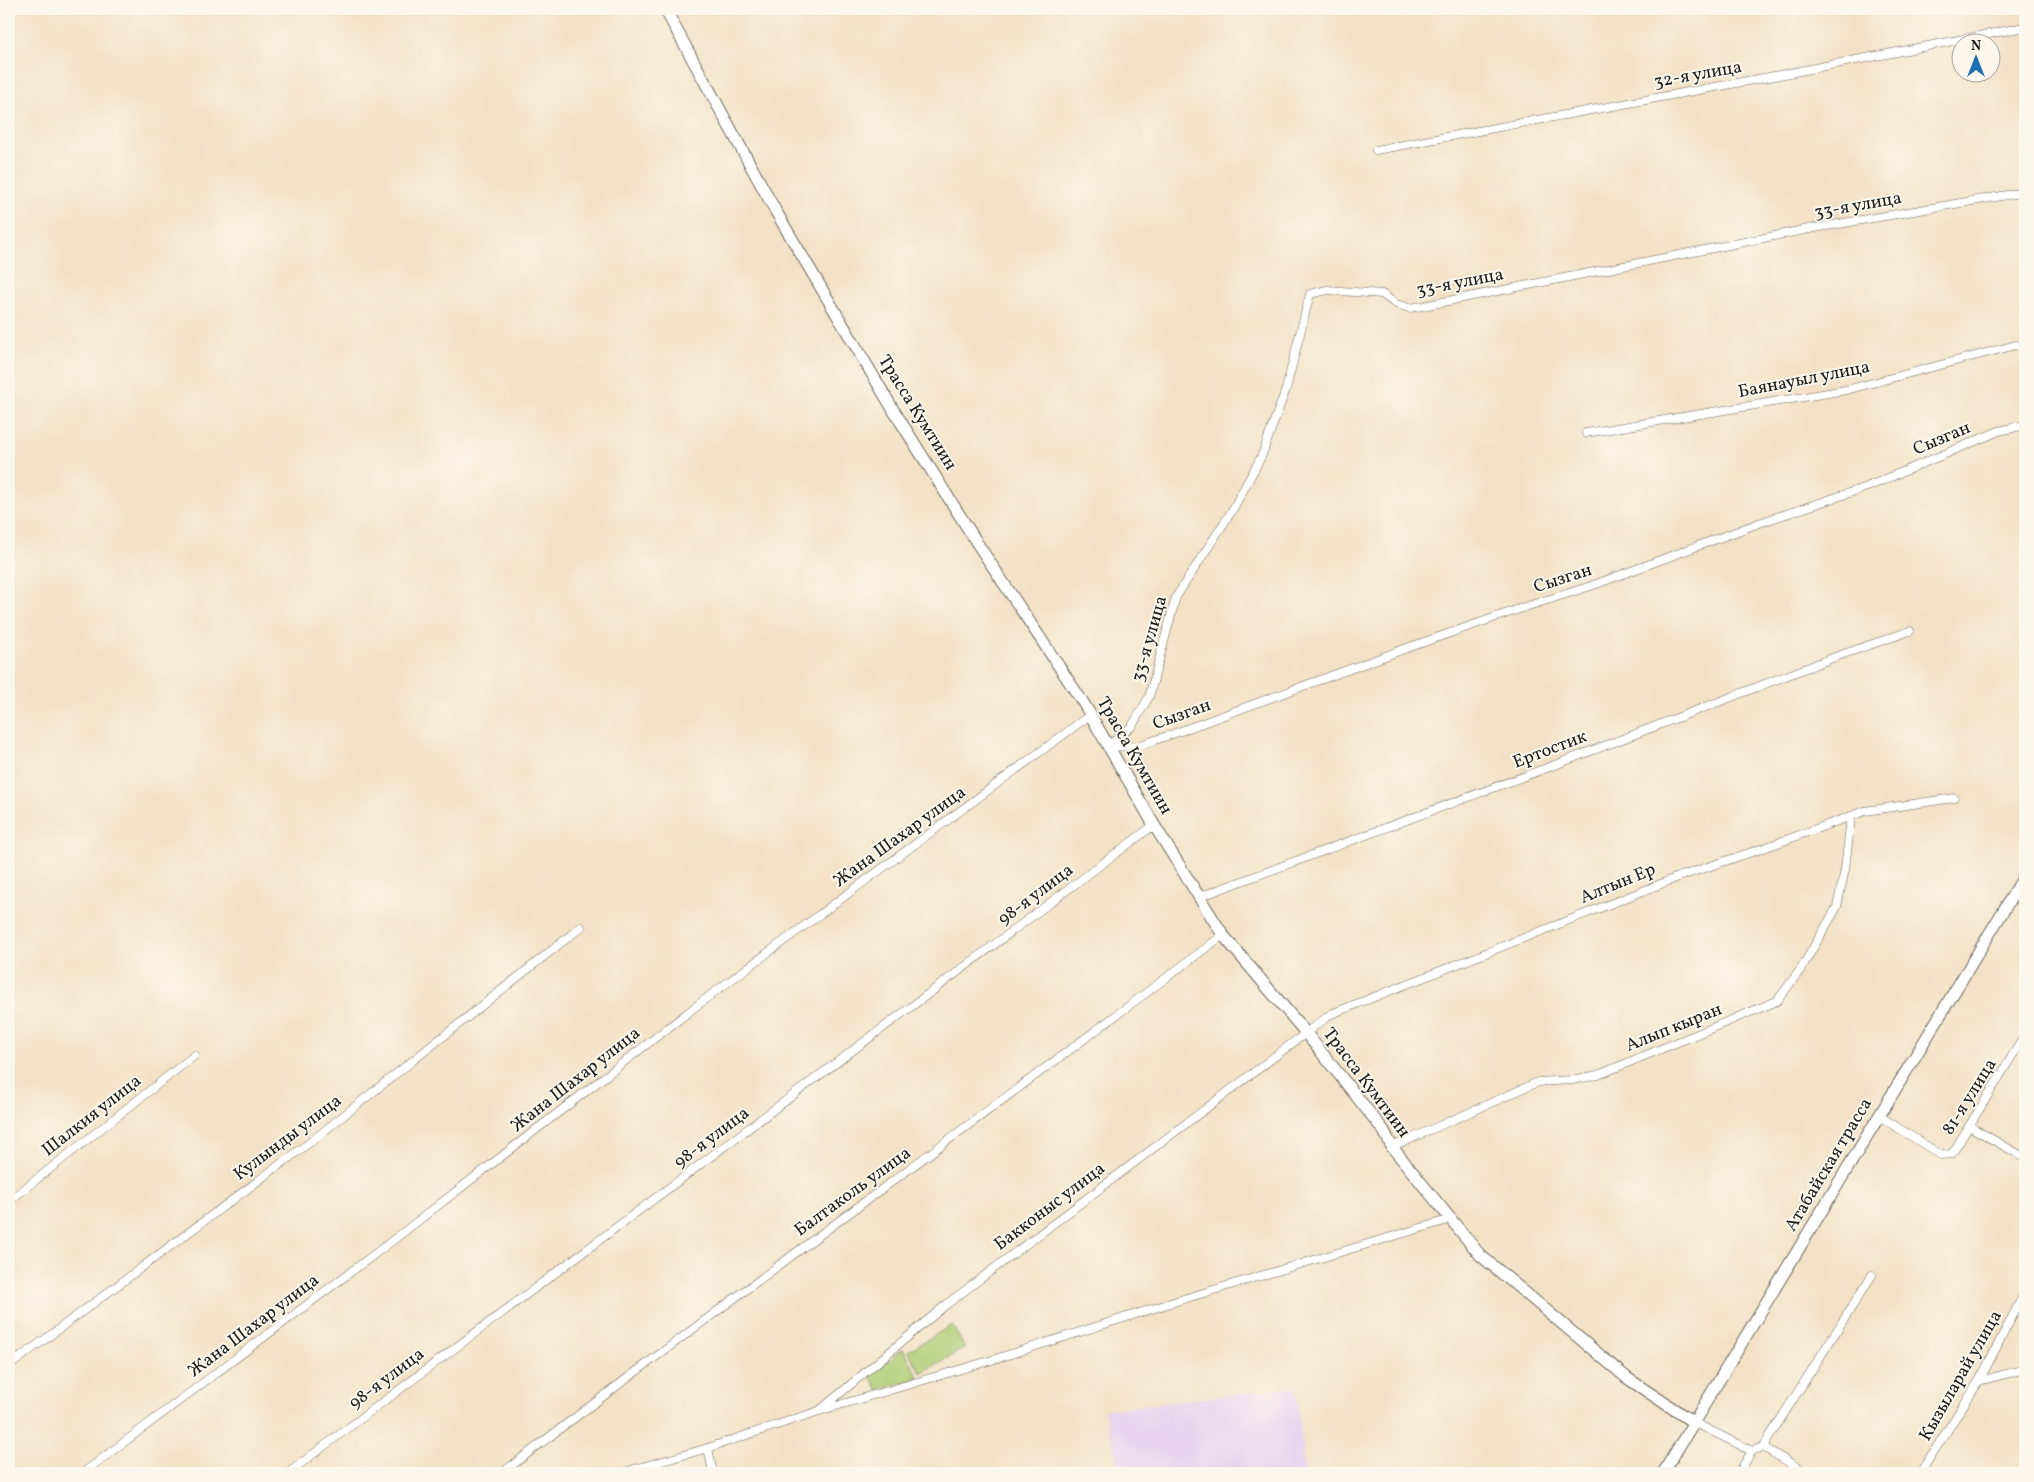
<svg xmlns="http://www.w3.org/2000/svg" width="2034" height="1482" viewBox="0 0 2034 1482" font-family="Vollkorn,serif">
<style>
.built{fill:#e8d2ef}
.green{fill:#aecb72;stroke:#657447}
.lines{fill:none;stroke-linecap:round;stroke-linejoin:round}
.street-casing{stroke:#676157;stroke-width:9}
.secondary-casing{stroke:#676157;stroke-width:13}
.street{stroke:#fff;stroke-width:8}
.secondary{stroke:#fff;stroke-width:11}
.labels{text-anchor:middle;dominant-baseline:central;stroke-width:4;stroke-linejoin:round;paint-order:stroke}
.street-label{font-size:18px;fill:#1c1c1c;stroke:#fbf7ec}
</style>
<rect width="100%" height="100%" fill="#fbf7ec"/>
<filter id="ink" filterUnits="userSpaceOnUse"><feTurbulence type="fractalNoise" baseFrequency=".02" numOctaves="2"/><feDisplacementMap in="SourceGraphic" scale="10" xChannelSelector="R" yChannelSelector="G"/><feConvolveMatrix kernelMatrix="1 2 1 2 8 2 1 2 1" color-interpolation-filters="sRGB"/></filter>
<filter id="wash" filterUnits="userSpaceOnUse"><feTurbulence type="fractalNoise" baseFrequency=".0096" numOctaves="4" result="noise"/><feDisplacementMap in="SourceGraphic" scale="20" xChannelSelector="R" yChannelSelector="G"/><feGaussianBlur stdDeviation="1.12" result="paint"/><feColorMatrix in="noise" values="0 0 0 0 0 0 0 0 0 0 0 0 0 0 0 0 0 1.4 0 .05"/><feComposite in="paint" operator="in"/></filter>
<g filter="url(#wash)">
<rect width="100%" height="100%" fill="#f3e1c5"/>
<polygon class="built" points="1296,1387 1305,1473 1121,1473 1104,1410"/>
<g class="green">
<polygon points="952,1325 965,1348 921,1373 908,1351"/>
<polygon points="903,1349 919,1377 878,1390 870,1376"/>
</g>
</g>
<g filter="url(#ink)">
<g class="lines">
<defs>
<g id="street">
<polyline points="1376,150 1769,77 2025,27"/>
<polyline points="1586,433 1846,390 2016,345 2025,349"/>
<polyline points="1107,747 1132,726 1149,697 1176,597 1233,509 1262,455 1286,389 1310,294 1327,290 1382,294 1396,304 1409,308 1423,306 1809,229 2025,192"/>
<polyline points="1107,747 1138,746 1167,736 1407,648 1525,607 1591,586 1759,523 1867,487 1999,431 2025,425"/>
<polyline points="1199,897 1560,763 1835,657 1910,631"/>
<polyline points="1879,1116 1941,1155 1952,1154 2025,1035"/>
<polyline points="1969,1126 2025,1158"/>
<polyline points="1392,1147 1538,1082 1572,1080 1598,1075 1777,1001 1801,969 1837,907 1845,869 1851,817"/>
<polyline points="9,1201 195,1055"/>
<polyline points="9,1366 309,1143 581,927"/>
<polyline points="1979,1381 2025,1369"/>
<polyline points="819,1411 947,1304 1331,1014 1681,876 1764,848 1865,811 1954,798"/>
<polyline points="1693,1422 1752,1451 1763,1447 1807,1473"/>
<polyline points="1763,1447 1872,1275"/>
<polyline points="708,1448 713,1473"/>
<polyline points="83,1473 388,1244 712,994 1090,715"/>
<polyline points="288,1473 1154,825"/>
<path d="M502 1473C740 1291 984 1116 1223 935"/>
<polyline points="621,1473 708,1448 819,1411 992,1360 1180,1300 1451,1219"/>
<polyline points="1739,1473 1752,1451"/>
<polyline points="1920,1473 1979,1381 2025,1292"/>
</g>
<g id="secondary">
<polyline points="665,9 775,210 894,411 979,546 1084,704 1154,825 1223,935 1306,1033 1384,1131 1392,1147 1480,1255 1627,1378 1693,1422"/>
<polyline points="1663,1473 2025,875"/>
</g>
</defs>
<use href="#street" class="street-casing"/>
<use href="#secondary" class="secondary-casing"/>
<use href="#street" class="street"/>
<use href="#secondary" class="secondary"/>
</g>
</g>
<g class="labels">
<g class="street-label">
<text transform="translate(1698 75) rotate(-10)">32-я улица</text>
<text transform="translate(1858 206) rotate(-10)">33-я улица</text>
<text transform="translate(1460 283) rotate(-11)">33-я улица</text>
<text transform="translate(1804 380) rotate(-11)">Баянауыл улица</text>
<text transform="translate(917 413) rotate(58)">Трасса Кумтиин</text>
<text transform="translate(1942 439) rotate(-23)">Сызган</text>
<text transform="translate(1563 579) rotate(-18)">Сызган</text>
<text transform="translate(1150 639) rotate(-74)">33-я улица</text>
<text transform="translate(1182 715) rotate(-20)">Сызган</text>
<text transform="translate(1550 750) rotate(-21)">Ертостик</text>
<text transform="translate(1134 756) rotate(60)">Трасса Кумтиин</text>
<text transform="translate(900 837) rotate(-36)">Жана Шахар улица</text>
<text transform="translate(1618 884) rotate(-22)">Алтын Ер</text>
<text transform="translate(1036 895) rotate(-37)">98-я улица</text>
<text transform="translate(1674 1028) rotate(-22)">Алып кыран</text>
<text transform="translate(576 1080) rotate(-38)">Жана Шахар улица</text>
<text transform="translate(1366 1083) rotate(53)">Трасса Кумтиин</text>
<text transform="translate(1970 1097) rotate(-58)">81-я улица</text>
<text transform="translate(92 1116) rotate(-38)">Шалкия улица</text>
<text transform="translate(288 1138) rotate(-37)">Кулынды улица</text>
<text transform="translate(712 1138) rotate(-37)">98-я улица</text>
<text transform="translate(1829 1165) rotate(-59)">Атабайская трасса</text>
<text transform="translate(853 1192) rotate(-36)">Балтаколь улица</text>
<text transform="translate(1050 1207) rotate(-37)">Бакконыс улица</text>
<text transform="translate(254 1326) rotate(-37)">Жана Шахар улица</text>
<text transform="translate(1961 1376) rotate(-60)">Кызыларай улица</text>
<text transform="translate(387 1379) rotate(-37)">98-я улица</text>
</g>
</g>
<rect width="2034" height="1482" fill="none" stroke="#fbf7ec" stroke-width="30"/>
<g transform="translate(1976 58)"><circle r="24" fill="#fbf7ec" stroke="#a29f99"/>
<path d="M0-4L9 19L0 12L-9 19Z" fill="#1f6fb2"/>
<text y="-8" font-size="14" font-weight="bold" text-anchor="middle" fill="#1c1c1c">N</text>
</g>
</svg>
